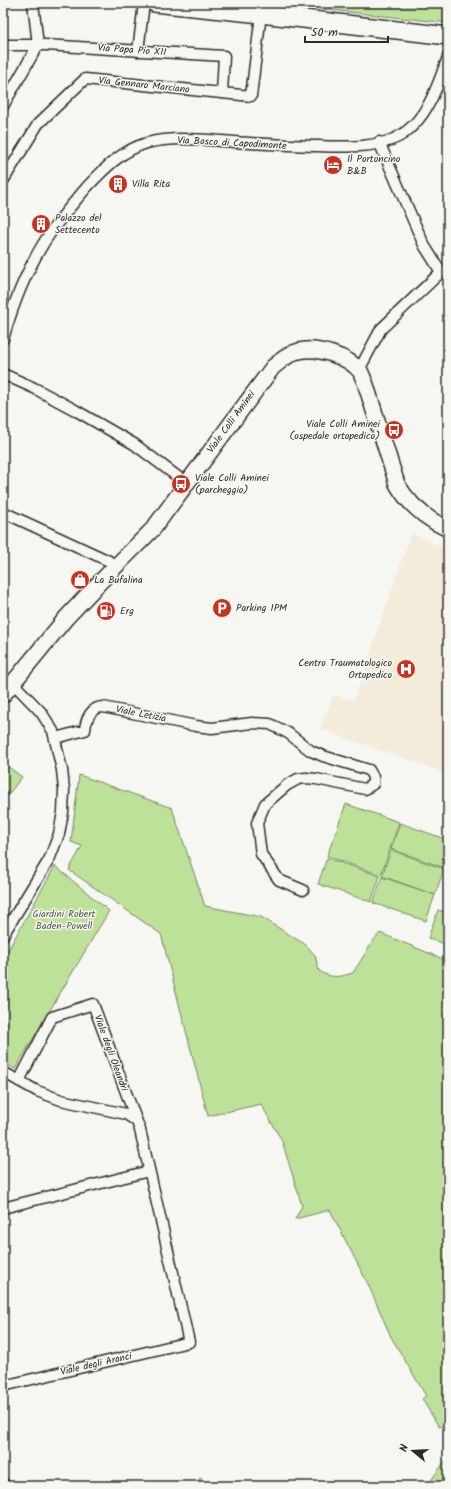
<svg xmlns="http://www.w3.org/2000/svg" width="451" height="1489" viewBox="0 0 451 1489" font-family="Kalam,sans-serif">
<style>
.built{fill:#f3ecda}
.green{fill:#bee19a;stroke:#748662}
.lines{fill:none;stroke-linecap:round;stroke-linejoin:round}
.street-casing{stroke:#2b2b2b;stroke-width:13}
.secondary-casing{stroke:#2b2b2b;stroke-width:18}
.primary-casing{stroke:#2b2b2b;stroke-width:20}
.street{stroke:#f6f6f2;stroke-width:10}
.secondary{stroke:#f6f6f2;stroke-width:15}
.primary{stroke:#f6f6f2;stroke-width:17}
.labels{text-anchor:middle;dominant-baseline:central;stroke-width:3;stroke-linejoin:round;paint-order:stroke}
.street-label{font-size:10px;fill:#2b2b2b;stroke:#f6f6f2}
.poi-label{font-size:10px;fill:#2b2b2b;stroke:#f6f6f2;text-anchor:start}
.park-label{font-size:10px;fill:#505847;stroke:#f6f6f2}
</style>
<rect width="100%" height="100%" fill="#f6f6f2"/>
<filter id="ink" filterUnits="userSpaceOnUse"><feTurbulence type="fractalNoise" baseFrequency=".025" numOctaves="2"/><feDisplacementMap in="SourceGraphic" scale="8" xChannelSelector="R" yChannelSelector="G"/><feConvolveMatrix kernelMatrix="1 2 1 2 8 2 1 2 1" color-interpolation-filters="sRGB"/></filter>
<g filter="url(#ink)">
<polygon class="built" points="411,533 440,546 448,547 448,774 320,729 333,695 354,700"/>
<g class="green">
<polygon points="266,3 448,3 448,23"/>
<polygon points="3,763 22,777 3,801"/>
<path d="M79 775 172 808 205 906 261 917 306 945 315 955 319 971C332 979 339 977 353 973L373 941 380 933 448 961V1435L442 1426 439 1427 422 1399 426 1396 391 1337 369 1286 330 1210 295 1219 302 1206 282 1141 261 1104 208 1116 161 934 69 870 82 846 71 842Z"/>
<polygon points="346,804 399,822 381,875 327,856"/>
<polygon points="400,823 448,840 448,859 445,868 391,849"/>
<polygon points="391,850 444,869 435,895 382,876"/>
<polygon points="327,858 380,876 371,902 318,884"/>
<polygon points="55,866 109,911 15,1069 3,1062 3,959"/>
<polygon points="382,877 435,895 426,921 373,903"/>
<polygon points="438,910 448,913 448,945 428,938"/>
<polygon points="448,1457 448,1486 427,1486"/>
<polygon points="200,1478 212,1486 195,1486"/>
</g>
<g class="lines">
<defs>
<g id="street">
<polyline points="3,45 45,45 224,56 222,93"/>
<polyline points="138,51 144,3"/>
<polyline points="3,106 38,45 33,3"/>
<polyline points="379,142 424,245 441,272"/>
<polyline points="3,181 38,124 85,79 251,96 261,14"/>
<path d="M3 339C14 301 30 261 53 229 63 215 75 201 87 187 104 169 122 150 147 143 175 136 205 140 234 142 261 144 288 145 315 146 342 147 381 149 403 134 429 116 438 84 448 57"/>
<polyline points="359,370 381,329 441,272"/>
<polyline points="3,374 34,388 75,410 134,444 182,480"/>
<polyline points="3,512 109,561"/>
<path d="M56 738 85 730C86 719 91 707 103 707L196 726 212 728 252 723 270 724 288 733 311 751 323 756 369 770 373 777V784L365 789 316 779 306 778 298 779 287 785 265 804 257 823 261 854 279 880 303 890"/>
<polyline points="3,935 49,860 59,834 63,812 64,790 62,770 53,731 41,712 13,683"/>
<polyline points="3,1072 37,1091 61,1100 126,1114 135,1120"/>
<polyline points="3,1208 149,1171"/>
<polyline points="3,1386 189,1342 140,1130 93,1004 52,1017 19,1081"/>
<polyline points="3,1483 4,1486"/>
</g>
<path id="secondary" d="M3 695 66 618 98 584 153 529 273 367C281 361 289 353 299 351 316 346 349 357 360 371 362 374 363 379 365 382L397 484C409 505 426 519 448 529"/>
<polyline id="primary" points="154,3 261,14 448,36"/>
</defs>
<use href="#street" class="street-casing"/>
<use href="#secondary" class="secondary-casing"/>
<use href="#primary" class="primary-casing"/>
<use href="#street" class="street"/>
<use href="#secondary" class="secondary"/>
<use href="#primary" class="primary"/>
</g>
</g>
<defs>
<symbol id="hotel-disc" viewBox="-11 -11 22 22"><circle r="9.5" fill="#c8321e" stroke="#f6f6f2"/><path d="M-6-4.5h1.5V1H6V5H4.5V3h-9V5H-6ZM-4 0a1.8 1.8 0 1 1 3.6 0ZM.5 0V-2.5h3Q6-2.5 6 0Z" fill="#fff"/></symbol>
<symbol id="building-disc" viewBox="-11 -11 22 22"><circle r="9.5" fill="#c8321e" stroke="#f6f6f2"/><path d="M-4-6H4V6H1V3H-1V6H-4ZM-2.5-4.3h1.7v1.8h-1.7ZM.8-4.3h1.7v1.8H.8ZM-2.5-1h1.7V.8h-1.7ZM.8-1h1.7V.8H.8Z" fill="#fff"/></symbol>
<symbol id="bus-disc" viewBox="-11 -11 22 22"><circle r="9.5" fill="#c8321e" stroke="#f6f6f2"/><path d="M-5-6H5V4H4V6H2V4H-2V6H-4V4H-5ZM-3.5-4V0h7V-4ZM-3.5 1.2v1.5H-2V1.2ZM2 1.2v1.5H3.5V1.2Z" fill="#fff"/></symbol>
<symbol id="shop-disc" viewBox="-11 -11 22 22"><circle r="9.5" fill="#c8321e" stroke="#f6f6f2"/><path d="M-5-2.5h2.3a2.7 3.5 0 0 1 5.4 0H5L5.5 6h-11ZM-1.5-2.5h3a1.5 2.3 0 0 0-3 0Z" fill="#fff"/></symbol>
<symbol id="parking-disc" viewBox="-11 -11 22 22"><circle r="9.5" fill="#c8321e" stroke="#f6f6f2"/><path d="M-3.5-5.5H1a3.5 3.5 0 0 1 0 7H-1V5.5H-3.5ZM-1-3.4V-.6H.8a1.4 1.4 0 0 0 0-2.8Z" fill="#fff"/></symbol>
<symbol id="fuel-disc" viewBox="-11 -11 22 22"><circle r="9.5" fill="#c8321e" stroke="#f6f6f2"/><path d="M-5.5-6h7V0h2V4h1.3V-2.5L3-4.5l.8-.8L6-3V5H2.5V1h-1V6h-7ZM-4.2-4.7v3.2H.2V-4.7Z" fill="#fff"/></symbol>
<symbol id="hospital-disc" viewBox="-11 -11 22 22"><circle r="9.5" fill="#c8321e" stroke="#f6f6f2"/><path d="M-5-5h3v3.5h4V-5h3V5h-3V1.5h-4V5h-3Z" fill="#fff"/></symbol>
</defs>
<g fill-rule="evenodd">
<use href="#hotel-disc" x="322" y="154" width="22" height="22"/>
<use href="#building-disc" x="107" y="173" width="22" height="22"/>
<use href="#building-disc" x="30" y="213" width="22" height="22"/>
<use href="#bus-disc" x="383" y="419" width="22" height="22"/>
<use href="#bus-disc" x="170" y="473" width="22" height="22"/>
<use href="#shop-disc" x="69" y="569" width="22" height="22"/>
<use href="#parking-disc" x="211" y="597" width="22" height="22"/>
<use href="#fuel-disc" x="95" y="600" width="22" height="22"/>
<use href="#hospital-disc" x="395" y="658" width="22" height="22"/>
</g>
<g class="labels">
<g class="street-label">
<text transform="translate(132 50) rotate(4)">Via Papa Pio XII</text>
<text transform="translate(144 85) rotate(6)">Via Gennaro Marciano</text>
<text transform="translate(232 143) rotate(3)">Via Bosco di Capodimonte</text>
<text transform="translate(231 422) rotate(-54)">Viale Colli Aminei</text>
<text transform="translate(141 714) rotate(11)">Viale Letizia</text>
<text transform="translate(111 1053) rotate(70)">Viale degli Oleandri</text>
<text transform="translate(96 1364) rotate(-13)">Viale degli Aranci</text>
</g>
<g class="poi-label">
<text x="347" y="159">Il Portoncino<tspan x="347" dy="12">B&amp;B</tspan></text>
<text x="132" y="184">Villa Rita</text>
<text x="55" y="218">Palazzo del<tspan x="55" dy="12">Settecento</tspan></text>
<text x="380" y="424" text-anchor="end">Viale Colli Aminei<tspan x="380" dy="12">(ospedale ortopedico)</tspan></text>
<text x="195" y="478">Viale Colli Aminei<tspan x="195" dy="12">(parcheggio)</tspan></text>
<text x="94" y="580">La Bufalina</text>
<text x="236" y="608">Parking IPM</text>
<text x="120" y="611">Erg</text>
<text x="392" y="663" text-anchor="end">Centro Traumatologico<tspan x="392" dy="12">Ortopedico</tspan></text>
</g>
<g class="park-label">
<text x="64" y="914">Giardini Robert<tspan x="64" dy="12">Baden-Powell</tspan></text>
</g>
</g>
<rect width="451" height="1489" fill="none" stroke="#f6f6f2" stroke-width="16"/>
<rect x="8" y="8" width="435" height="1473" fill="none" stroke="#2b2b2b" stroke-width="1.5" filter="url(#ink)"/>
<g transform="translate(413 1451) rotate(288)" stroke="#f6f6f2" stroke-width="3" paint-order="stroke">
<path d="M0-3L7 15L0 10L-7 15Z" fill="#2b2b2b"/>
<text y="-6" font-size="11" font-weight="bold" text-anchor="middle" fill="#2b2b2b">N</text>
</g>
<path d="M305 36v6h83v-6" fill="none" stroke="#2b2b2b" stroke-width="2"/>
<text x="311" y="36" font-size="12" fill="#2b2b2b" stroke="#f6f6f2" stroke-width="3" paint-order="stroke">50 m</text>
</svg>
